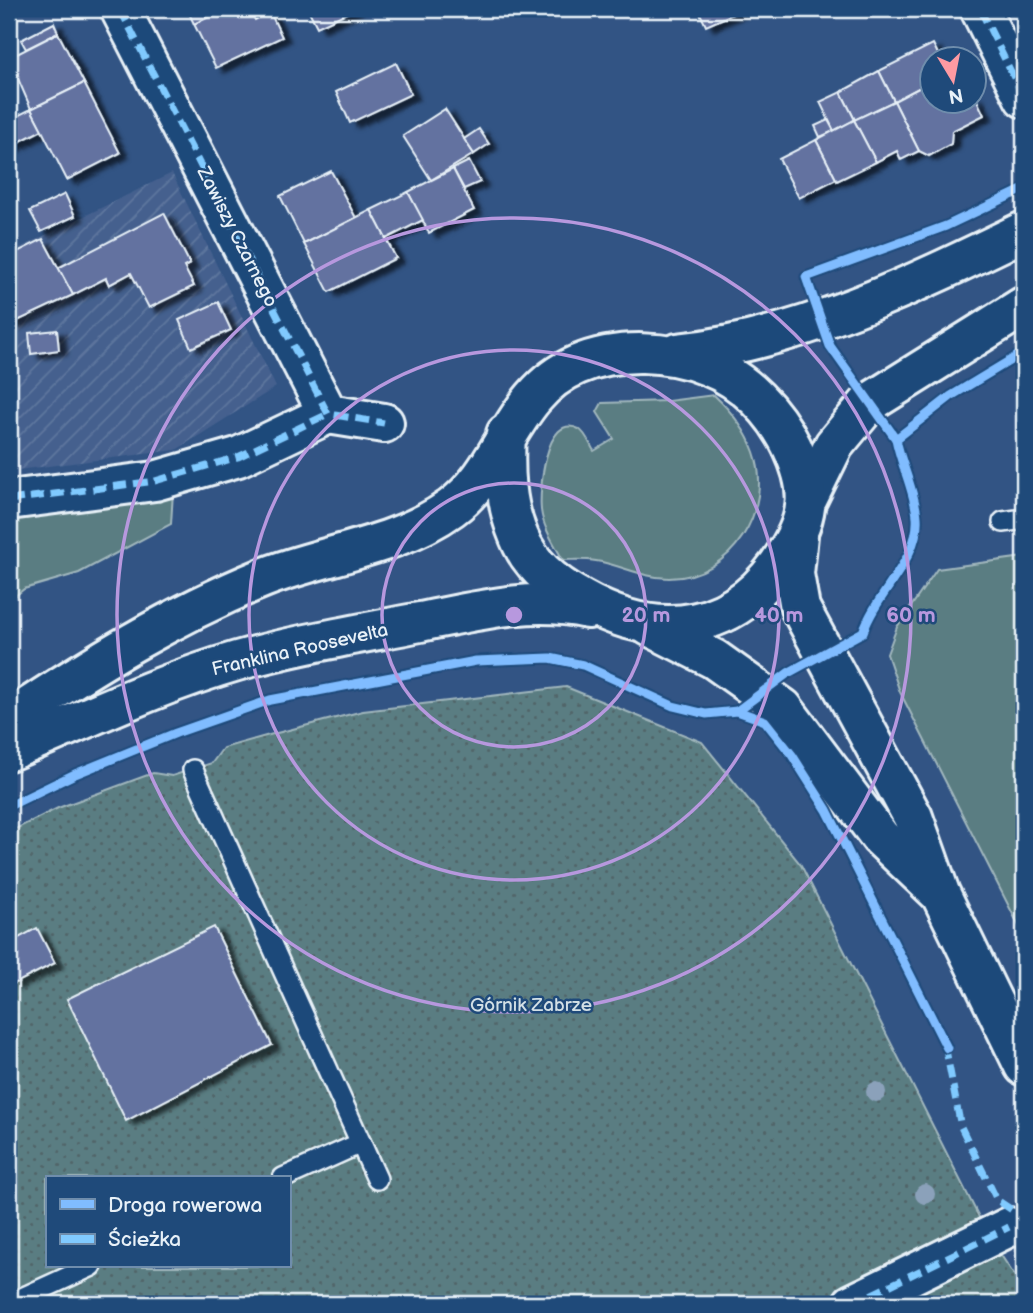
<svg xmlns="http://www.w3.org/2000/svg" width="1033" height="1313" viewBox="0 0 1033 1313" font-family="'Balsamiq Sans',sans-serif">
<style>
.industrial{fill:url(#industrial-furrows)}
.green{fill:#5a7d82;stroke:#a1b7bd;stroke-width:2}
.park{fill:url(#park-dots);stroke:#a1b7bd;stroke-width:2;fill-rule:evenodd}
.building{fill:#6372a0;stroke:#e8f1f8;stroke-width:2;filter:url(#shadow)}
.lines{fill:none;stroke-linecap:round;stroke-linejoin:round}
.lane-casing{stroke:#e8f1f8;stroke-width:24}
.street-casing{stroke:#e8f1f8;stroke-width:44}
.secondary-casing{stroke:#e8f1f8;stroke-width:44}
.lane{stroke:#1f4a7a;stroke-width:19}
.street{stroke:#1f4a7a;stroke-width:38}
.secondary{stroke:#1f4a7a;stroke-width:38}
.quiet{stroke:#80caff;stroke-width:7;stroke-dasharray:14 7;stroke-linecap:butt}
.cycleway-casing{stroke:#1f4a7a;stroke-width:13}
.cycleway{stroke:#80bcff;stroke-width:9}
.tree{fill:#8ba1ba}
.ring{fill:none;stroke:#b798de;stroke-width:3.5}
.labels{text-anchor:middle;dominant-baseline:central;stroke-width:5;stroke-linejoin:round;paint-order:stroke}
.street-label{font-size:19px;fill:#e8f1f8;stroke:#1f4a7a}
.park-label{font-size:19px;fill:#d3e0e6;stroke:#1f4a7a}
.centre{fill:#b798de;stroke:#1f4a7a;stroke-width:3.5}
.ring-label{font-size:21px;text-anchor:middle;font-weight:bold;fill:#b798de;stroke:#1f4a7a;stroke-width:5;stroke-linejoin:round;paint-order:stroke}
</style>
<defs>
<pattern id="industrial-furrows" width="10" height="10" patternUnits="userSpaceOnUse" patternTransform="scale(1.75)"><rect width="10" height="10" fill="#44608e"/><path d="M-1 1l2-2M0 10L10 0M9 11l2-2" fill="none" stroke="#5f779f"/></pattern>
<pattern id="park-dots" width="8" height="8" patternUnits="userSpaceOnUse" patternTransform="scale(1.75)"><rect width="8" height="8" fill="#5a7d82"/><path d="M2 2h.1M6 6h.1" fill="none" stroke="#516569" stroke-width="1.8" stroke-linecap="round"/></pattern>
<filter id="shadow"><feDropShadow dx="8" dy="4.5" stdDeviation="2" flood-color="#0009"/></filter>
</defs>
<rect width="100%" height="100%" fill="#325484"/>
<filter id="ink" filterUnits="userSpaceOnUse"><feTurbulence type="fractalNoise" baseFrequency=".0143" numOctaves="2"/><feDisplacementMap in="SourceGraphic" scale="14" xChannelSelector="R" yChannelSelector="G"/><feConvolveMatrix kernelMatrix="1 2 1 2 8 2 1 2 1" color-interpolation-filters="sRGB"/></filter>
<g filter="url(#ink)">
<polygon class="industrial" points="172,173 276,387 176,450 9,471 9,253"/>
<g class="green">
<path d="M714 395C730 410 746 430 754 452 774 509 732 578 669 578 643 578 621 565 596 561 585 559 574 560 563 560 555 545 543 528 541 510 539 492 545 411 579 429 586 433 590 445 594 451L614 439 597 412 602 403 668 401Z"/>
<polygon points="173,492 171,524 79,573 24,589 9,601 9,511"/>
<polygon points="1024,557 1024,936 900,692 887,654 897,627 937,569"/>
</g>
<path class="park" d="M566 687 702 742 801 865 989 1237 1024 1290V1304H9V832L58 808 153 773 172 776 212 763 223 748 273 734 363 711ZM47 1178H289V1266H47Z"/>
<g class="building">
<polygon points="187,9 226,9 194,24"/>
<polygon points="226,9 249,9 255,20 270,12 282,37 216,68 194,24"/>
<polygon points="308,9 355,9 317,27"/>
<polygon points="698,9 744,9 706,26"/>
<polygon points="54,23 58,33 26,49 21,40"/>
<polygon points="58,33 84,83 31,109 9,58"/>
<polygon points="933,44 941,60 932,60 932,81 894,101 879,71"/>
<polygon points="396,63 411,94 350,123 336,92"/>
<polygon points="879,71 894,101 855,120 841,92"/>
<polygon points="932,81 932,102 974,102 974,94 984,115 952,131 951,144 929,156 919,151 894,101"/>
<polygon points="84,83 120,153 67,180 31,109"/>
<polygon points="841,92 855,120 834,131 820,102"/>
<polygon points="894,101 919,151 901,160 897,151 876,162 854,120"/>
<polygon points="31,109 42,130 9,147 9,120"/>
<polygon points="445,109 474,154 431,180 403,136"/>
<polygon points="828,120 834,131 820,137 815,126"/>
<polygon points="854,120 876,162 837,181 816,140"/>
<polygon points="479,129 489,144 474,154 464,139"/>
<polygon points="816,140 836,179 799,198 779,159"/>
<polygon points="469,161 480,182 464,189 453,169"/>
<polygon points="453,169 474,210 429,233 408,192"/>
<polygon points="331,171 356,218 304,244 280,196"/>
<polygon points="408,192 423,220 386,239 371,210"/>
<polygon points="65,194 75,216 41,232 30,211"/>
<polygon points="371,210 396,258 329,292 304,244"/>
<polygon points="164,213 190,264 184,267 194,286 149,308 131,273 109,285 106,278 73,295 58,268"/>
<polygon points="43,239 73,295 9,325 9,256"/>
<polygon points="218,302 231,330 191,348 179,320"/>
<polygon points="57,330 59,350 31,354 29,333"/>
<polygon points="214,927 272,1045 126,1121 67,999"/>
<polygon points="37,928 55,963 12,985 9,979 9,943"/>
</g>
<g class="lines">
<defs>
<g id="lane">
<polyline points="1003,522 1024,519"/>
<polyline points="193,770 377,1179"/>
<polyline points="283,1178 361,1143"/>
<polyline points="9,1304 92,1266"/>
</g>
<g id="street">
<polyline points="120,9 328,414 384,423"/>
<polyline points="980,9 1024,98"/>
<polyline points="9,500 155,481 238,457 328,414"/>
<polyline points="852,1304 1009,1227"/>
</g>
<g id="secondary">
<path d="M678 353C798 341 917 283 1024 231"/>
<polyline points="808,498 834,445 869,403 1024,306"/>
<polyline points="798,535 794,574 800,608 913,817 940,893 1024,1066"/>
<polyline points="649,626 714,659 783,708 880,837 937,891"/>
<path d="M9 720C90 666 172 615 263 578 324 554 397 547 451 508 505 469 511 393 577 365 618 348 667 350 708 366 745 380 775 412 792 447 811 488 811 514 787 552 738 632 660 644 581 599 555 585 530 565 519 537 505 504 504 470 506 434"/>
<path d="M9 751C84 720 158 684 237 661 297 644 359 634 420 622 476 611 532 596 588 609"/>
</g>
</defs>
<use href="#lane" class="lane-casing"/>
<use href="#street" class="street-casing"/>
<use href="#secondary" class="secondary-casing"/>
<use href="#lane" class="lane"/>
<use href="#street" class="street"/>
<use href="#secondary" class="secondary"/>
<g class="quiet">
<polyline points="120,9 328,414 384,423"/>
<polyline points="980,9 1024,98"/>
<polyline points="9,500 155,481 238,457 328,414"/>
<polyline points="945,1045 961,1127 997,1200 1024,1218"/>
<polyline points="852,1304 1009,1227"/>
</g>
<defs>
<g id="cycleway">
<polyline points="896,439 830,346 806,277 946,226 1024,189"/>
<path d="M737 711 788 673 863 632C877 592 920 558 917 517 915 491 901 465 896 439L951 396 1024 352"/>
<polyline points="9,806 75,774 176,733 270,700 476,661 550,658 583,665 673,706 706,714 737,711 765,721 792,755 827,810 947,1048"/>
</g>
</defs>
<use href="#cycleway" class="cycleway-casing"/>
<use href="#cycleway" class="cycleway"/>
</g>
<g class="tree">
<circle cx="876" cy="1092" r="10"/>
<circle cx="925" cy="1194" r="10"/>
</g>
</g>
<g class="ring">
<circle cx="514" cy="615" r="132"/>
<circle cx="514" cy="615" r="265"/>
<circle cx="514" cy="615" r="397"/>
</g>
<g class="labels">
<g class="street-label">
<text transform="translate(237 237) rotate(63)">Zawiszy Czarnego</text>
<text transform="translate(300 650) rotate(-13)">Franklina Roosevelta</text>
</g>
<g class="park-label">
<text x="531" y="1005">Górnik Zabrze</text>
</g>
</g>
<circle cx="514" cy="615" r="10" class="centre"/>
<g class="ring-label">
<text x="646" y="622">20 m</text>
<text x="779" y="622">40 m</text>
<text x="911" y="622">60 m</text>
</g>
<rect width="1033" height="1313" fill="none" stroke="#1f4a7a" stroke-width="35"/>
<rect x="18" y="18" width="998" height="1278" fill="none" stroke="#e8f1f8" stroke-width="2.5" filter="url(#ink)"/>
<rect x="46" y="1176" width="245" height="91" fill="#1f4a7a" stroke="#6f8dac" stroke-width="2"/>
<rect x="60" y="1199" width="35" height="10" fill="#80bcff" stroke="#6f8dac" stroke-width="2"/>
<text x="108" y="1212" font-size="21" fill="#e8f1f8">Droga rowerowa</text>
<rect x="60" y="1234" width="35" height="10" fill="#80caff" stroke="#6f8dac" stroke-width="2"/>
<text x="108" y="1246" font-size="21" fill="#e8f1f8">Ścieżka</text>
<g transform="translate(953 80) rotate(170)"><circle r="33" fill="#1f4a7a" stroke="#6f8dac" stroke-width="2"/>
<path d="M0-5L12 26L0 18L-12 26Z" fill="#ff9aa2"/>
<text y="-10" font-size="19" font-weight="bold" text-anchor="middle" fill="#e8f1f8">N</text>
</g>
</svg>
